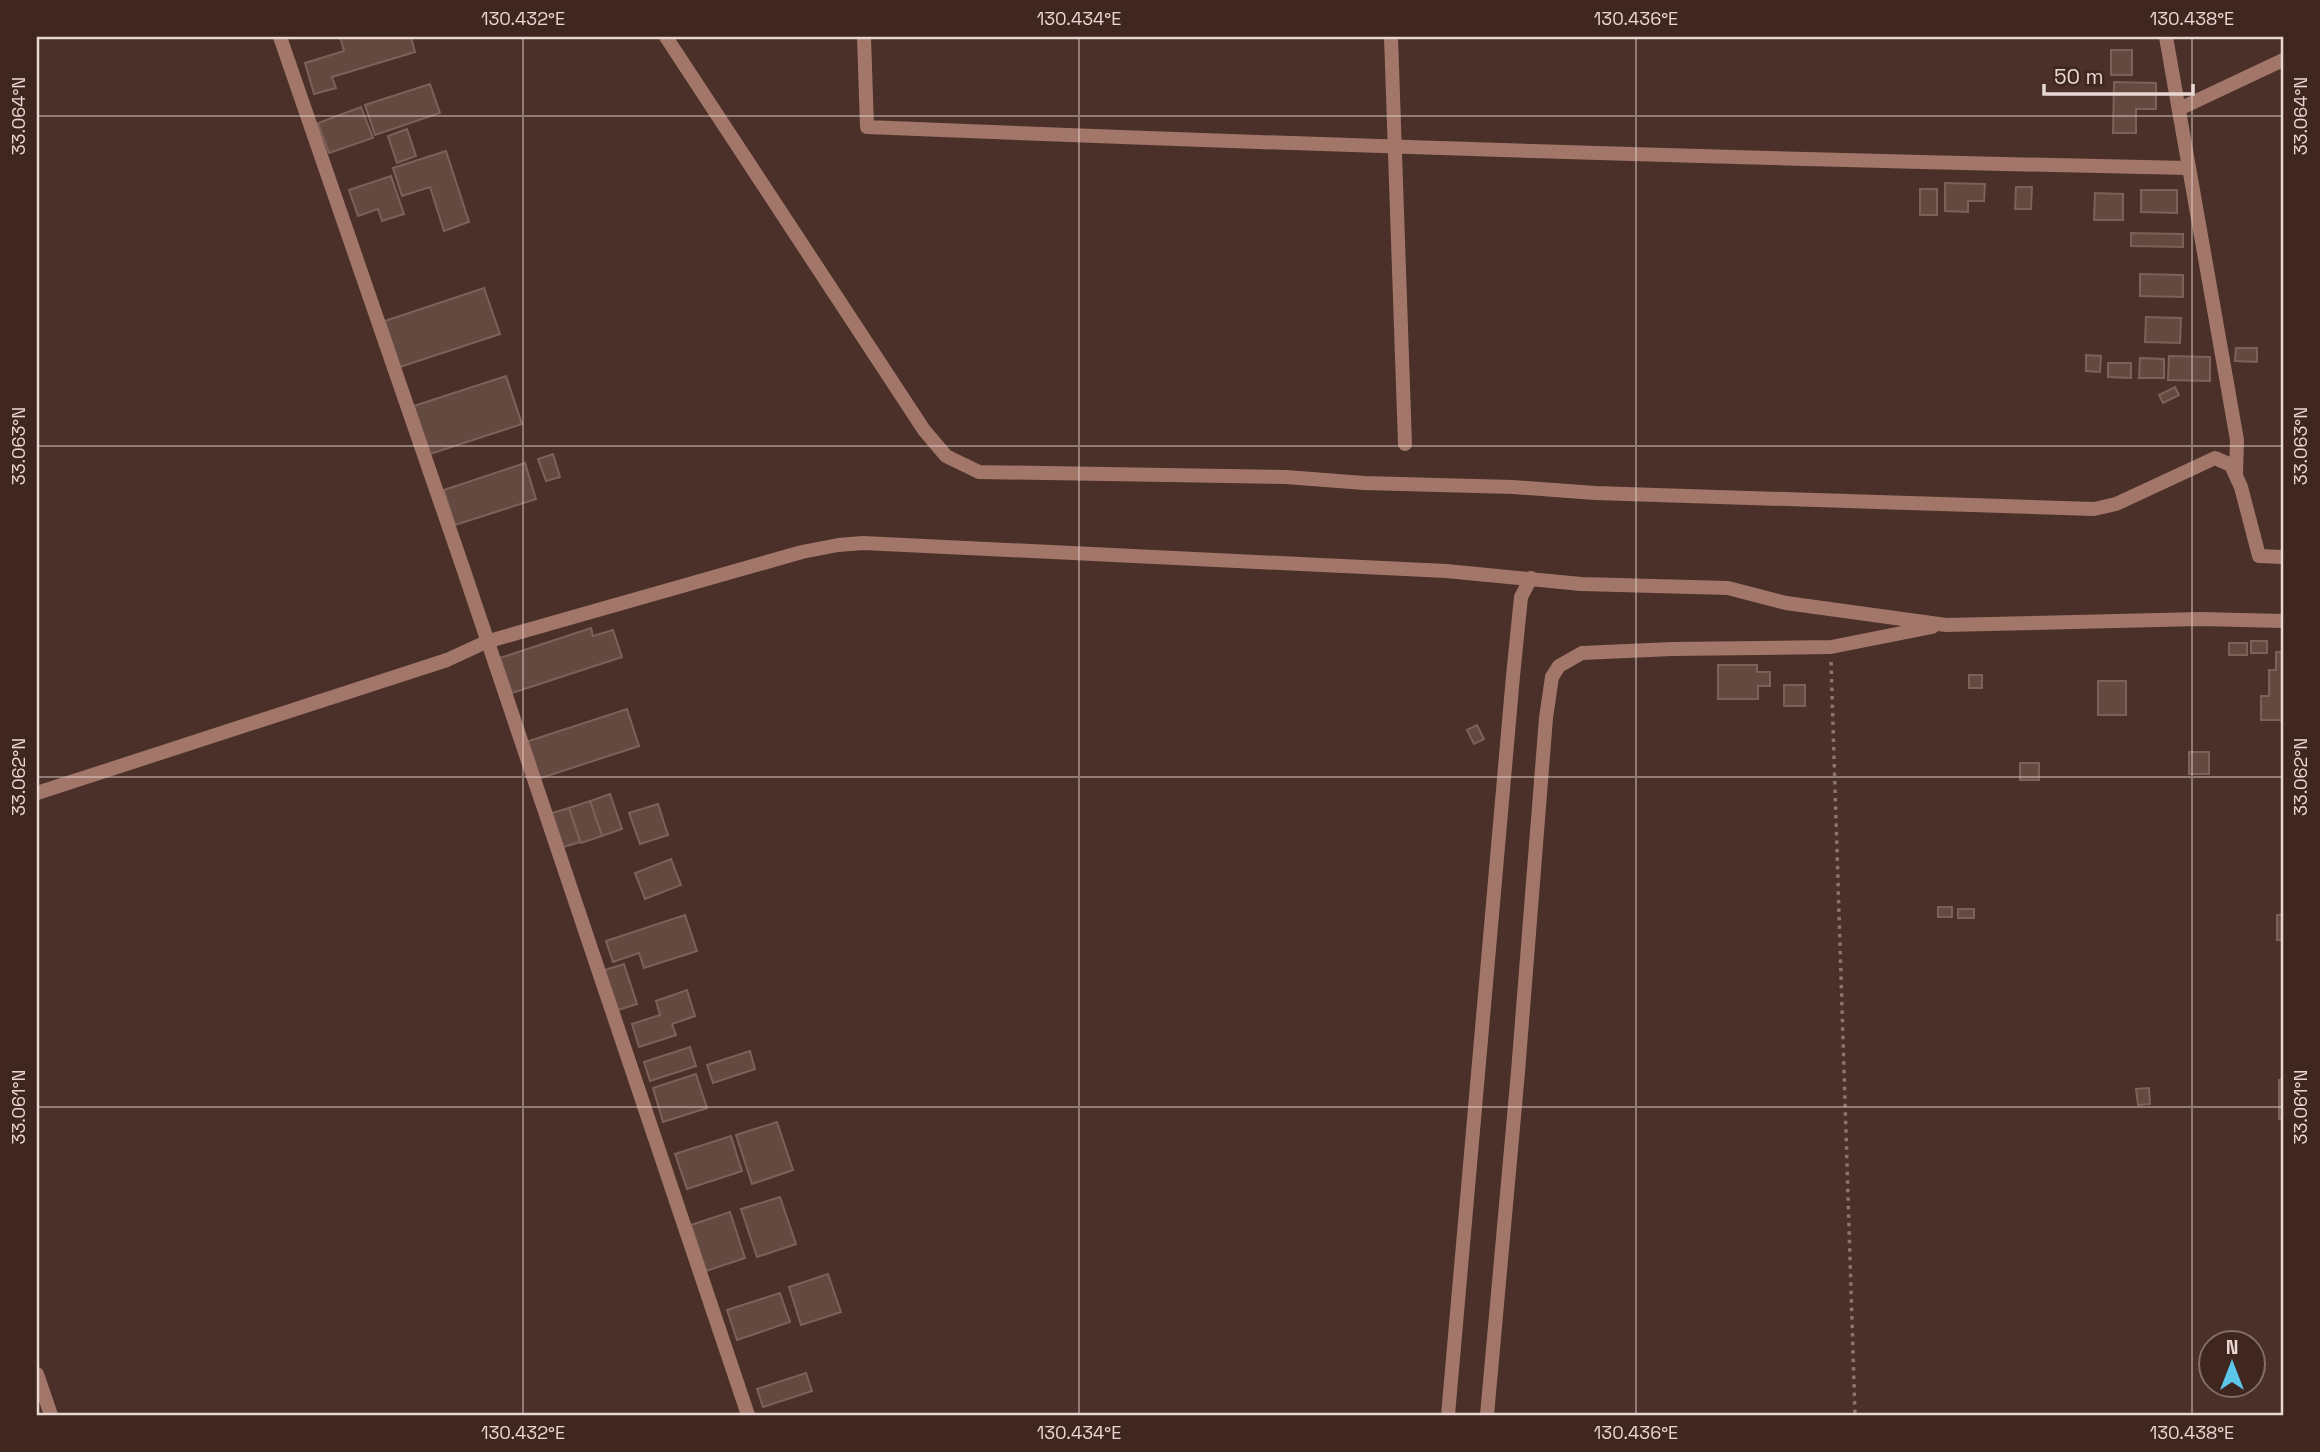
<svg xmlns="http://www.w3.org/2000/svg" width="2320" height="1452" viewBox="0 0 2320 1452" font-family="'Space Grotesk',sans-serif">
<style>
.building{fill:#644941;stroke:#7d6057;stroke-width:2}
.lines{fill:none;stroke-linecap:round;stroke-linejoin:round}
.path{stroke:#8a746d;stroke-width:3.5;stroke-dasharray:3.5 5;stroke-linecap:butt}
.minor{stroke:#a27669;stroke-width:14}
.ticks{fill:none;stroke:#e8d7d2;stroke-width:2;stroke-opacity:0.45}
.neatline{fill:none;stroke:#e8d7d2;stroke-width:2.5}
.ticks-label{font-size:18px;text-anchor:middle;fill:#e8d7d2}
</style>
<rect width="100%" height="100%" fill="#4a3028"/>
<g class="building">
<polygon points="340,37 411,37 415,52 332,77 336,88 314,94 305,63 344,51"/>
<rect x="2111" y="50" width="21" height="25"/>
<polygon points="2114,82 2156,83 2156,109 2136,109 2136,133 2113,133"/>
<polygon points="430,84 440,113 375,135 365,105"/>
<polygon points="361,107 373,138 329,153 318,123"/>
<polygon points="407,129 416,156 397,163 388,136"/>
<polygon points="446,151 469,222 444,231 430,187 402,196 393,168"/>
<polygon points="391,176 404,214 382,221 378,209 358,216 349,190"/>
<polygon points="1945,183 1985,184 1984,201 1968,201 1968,212 1945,211"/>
<polygon points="2016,187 2032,187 2031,209 2015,209"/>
<rect x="1920" y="189" width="17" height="26"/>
<polygon points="2141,190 2177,190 2177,213 2141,212"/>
<polygon points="2095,193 2123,194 2123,220 2094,220"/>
<polygon points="2131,233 2183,234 2183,247 2131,246"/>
<polygon points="2140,274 2183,275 2183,297 2140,296"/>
<polygon points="484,288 500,334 400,367 385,321"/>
<polygon points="2146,317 2181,318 2180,343 2145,342"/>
<polygon points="2236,348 2257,348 2257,362 2235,361"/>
<polygon points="2086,355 2101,356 2100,372 2086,371"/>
<polygon points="2169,356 2210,357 2210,381 2168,380"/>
<polygon points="2140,358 2164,359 2164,378 2139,378"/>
<polygon points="2108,363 2131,363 2131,378 2108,377"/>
<polygon points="506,376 522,424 430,454 414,406"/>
<polygon points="2175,387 2179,395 2163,403 2159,395"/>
<polygon points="553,454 560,477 546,481 538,459"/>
<polygon points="525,463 536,499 455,525 444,490"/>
<polygon points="591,628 593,636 613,630 622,657 512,693 500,658"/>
<rect x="2251" y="641" width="16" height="12"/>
<rect x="2229" y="643" width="18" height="12"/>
<polygon points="2276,652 2283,652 2283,720 2261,720 2261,696 2269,696 2269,670 2276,670"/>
<polygon points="1718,665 1757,665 1757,672 1770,672 1770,686 1758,686 1758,699 1718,699"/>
<rect x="1969" y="675" width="13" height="13"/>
<rect x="2098" y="681" width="28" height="34"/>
<rect x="1784" y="685" width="21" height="21"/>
<polygon points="627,709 639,746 538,779 526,742"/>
<polygon points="1477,725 1484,739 1474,744 1467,730"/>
<rect x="2189" y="752" width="20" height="22"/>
<rect x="2020" y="763" width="19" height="17"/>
<polygon points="610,794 622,829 602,836 590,801"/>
<polygon points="590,801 602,836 581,843 569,808"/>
<polygon points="658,804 668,835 640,844 629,813"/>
<polygon points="569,808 580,842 560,848 549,814"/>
<polygon points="671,859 681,885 645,899 635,873"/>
<rect x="1938" y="907" width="14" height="10"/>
<rect x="1958" y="909" width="16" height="9"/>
<polygon points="685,915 697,951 644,968 639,953 613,962 606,941"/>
<rect x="2277" y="915" width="6" height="25"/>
<polygon points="624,964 637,1004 615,1011 602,971"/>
<polygon points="687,990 695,1016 672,1024 676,1035 639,1047 632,1024 660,1015 656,1001"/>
<polygon points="690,1047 696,1066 650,1081 644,1062"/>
<polygon points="750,1051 755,1069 713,1083 707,1065"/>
<polygon points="696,1074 707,1108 663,1122 653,1088"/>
<rect x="2279" y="1080" width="4" height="39"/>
<polygon points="2149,1088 2150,1104 2138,1105 2136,1089"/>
<polygon points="777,1122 793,1170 752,1184 736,1135"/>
<polygon points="731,1136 742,1171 687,1189 675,1154"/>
<polygon points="780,1197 796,1244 757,1257 741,1209"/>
<polygon points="730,1212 745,1258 706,1271 691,1225"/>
<polygon points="828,1274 841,1312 801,1325 789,1287"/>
<polygon points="780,1293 790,1322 737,1340 727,1310"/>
<polygon points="806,1373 812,1391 763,1407 757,1389"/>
</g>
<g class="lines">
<polyline class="path" points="1831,662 1855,1415"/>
<g class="minor">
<polyline points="280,37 462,565 748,1415"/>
<polyline points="666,37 924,430 946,456 979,472 1286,477 1364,483 1513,487 1595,493 2094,509 2116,504 2215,458 2231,465 2241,487 2259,556 2283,557"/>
<path d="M864 37 867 127C1307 145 1748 159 2188 168"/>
<polyline points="1391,37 1405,444"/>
<polyline points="2166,37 2237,440 2236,475"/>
<polyline points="2179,109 2283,60"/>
<polyline points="37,793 447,660 486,642 524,631 802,552 838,545 863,543 1446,571 1581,584 1728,588 1786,603 1946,625 2200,619 2283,621"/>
<polyline points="37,1374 51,1415"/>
<polyline points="1448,1415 1513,676 1521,597 1531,578"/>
<polyline points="1487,1415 1518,1072 1546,718 1552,677 1559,666 1582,653 1672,649 1831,647 1932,627"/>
</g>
</g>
<path class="ticks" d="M523 37V1415M1079 37V1415M1636 37V1415M2192 37V1415M37 116H2283M37 446H2283M37 777H2283M37 1107H2283"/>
<rect width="2320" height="1452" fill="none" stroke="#3f261f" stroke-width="77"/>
<g transform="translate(2232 1364)"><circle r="33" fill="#3f261f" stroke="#836d67" stroke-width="2"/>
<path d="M0-5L12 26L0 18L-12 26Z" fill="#5cc7e8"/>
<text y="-10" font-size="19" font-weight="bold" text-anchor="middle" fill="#e8d7d2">N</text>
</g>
<path d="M2044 84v10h149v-10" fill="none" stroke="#e8d7d2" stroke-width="3.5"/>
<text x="2054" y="84" font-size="21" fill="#e8d7d2" stroke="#3f261f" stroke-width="5" paint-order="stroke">50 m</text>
<rect x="38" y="38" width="2244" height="1376" class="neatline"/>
<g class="ticks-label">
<text x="523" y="25">130.432°E</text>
<text x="1079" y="25">130.434°E</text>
<text x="1636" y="25">130.436°E</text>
<text x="2192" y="25">130.438°E</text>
<text transform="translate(19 116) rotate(-90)" y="6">33.064°N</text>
<text transform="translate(2301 116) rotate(-90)" y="6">33.064°N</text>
<text transform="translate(19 446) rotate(-90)" y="6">33.063°N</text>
<text transform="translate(2301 446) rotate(-90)" y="6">33.063°N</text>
<text transform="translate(19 777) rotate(-90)" y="6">33.062°N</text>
<text transform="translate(2301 777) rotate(-90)" y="6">33.062°N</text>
<text transform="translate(19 1107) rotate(-90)" y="6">33.061°N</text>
<text transform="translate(2301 1107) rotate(-90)" y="6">33.061°N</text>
<text x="523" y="1439">130.432°E</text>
<text x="1079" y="1439">130.434°E</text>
<text x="1636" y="1439">130.436°E</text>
<text x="2192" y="1439">130.438°E</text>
</g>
</svg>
